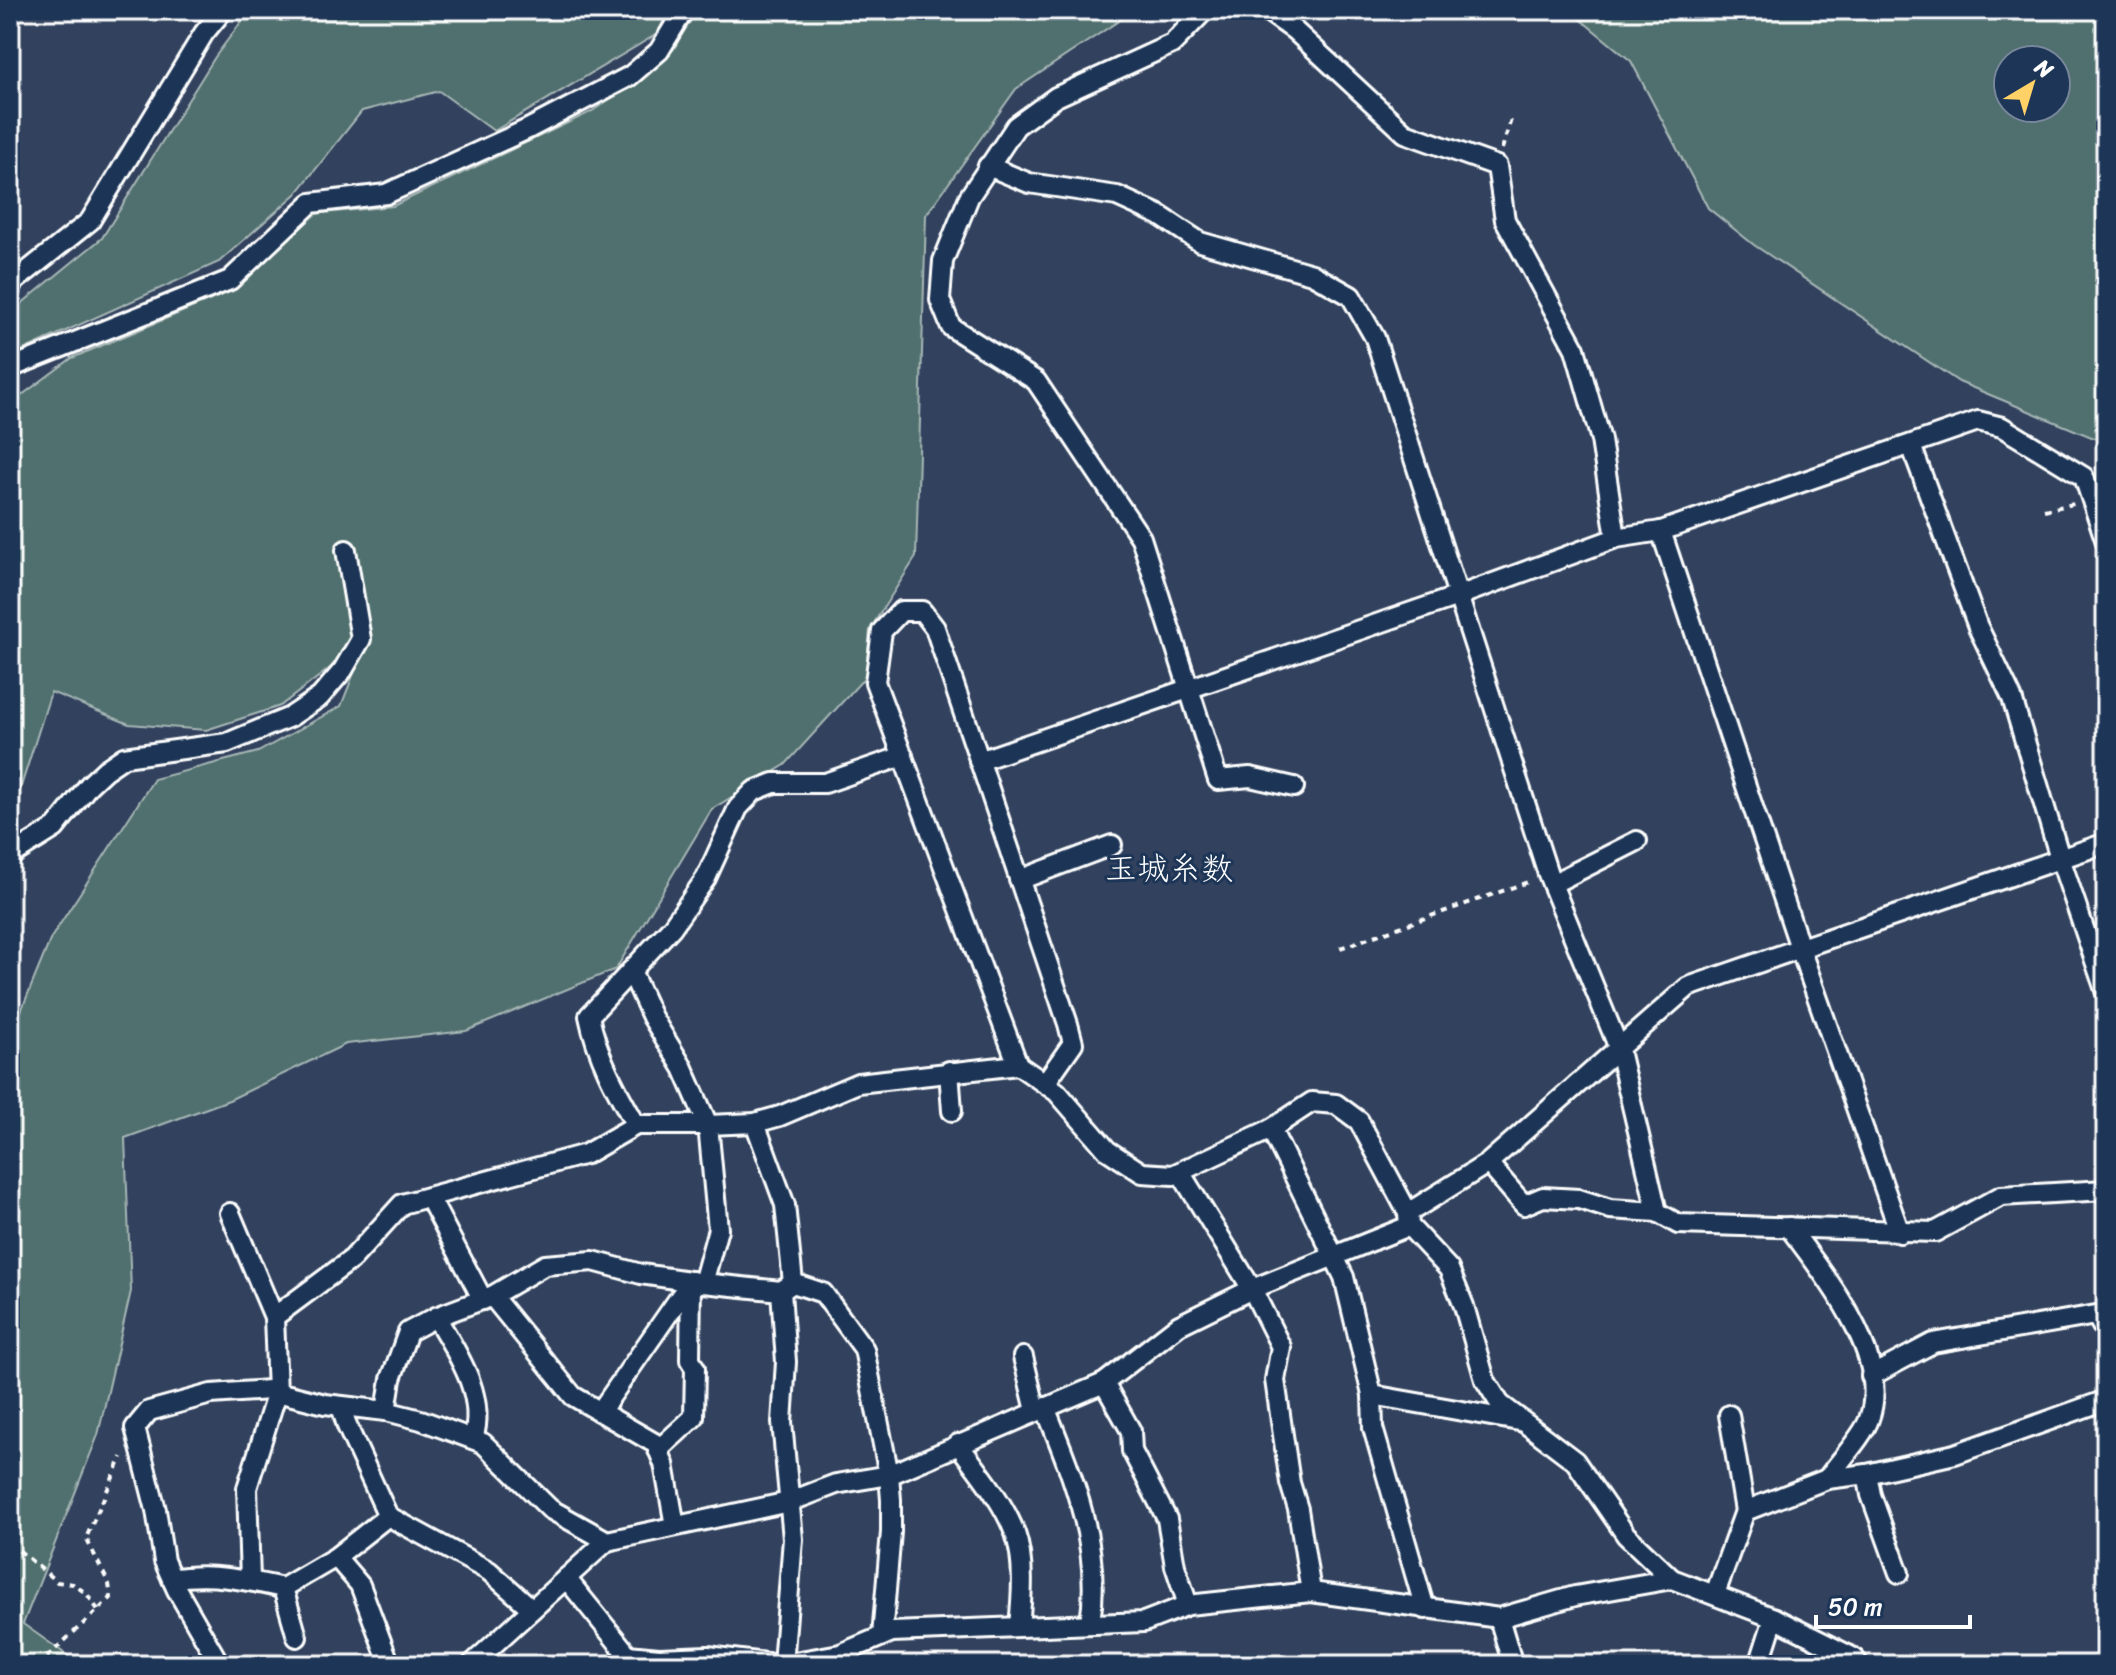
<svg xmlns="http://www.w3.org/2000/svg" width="2116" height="1675" viewBox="0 0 2116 1675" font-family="Sriracha,'Klee One',sans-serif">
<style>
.green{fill:#506f6e;stroke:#a8b7b6;stroke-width:2;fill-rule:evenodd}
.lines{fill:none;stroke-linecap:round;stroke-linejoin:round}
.street-casing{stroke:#fff;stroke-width:24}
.path{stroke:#fff;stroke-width:4;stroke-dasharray:6 6;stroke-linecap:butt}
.street{stroke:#1d3557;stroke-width:18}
.labels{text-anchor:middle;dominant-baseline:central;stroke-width:6;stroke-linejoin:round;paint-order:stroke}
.quarter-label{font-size:32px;fill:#fff;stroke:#1d3557}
</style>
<rect width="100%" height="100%" fill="#32425e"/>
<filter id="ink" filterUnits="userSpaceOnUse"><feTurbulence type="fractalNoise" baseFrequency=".0125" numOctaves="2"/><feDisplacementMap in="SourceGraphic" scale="16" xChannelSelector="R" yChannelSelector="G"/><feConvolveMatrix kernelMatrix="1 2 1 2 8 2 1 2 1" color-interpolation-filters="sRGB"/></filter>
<g filter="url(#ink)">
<g class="green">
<polygon points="250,10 669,10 657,34 494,131 439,91 362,111 296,194 219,262 10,356 10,313 102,238 215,57"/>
<polygon points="694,10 1135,10 1016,89 926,215 916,557 870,629 866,676 785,765 712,809 616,969 466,1031 346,1044 229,1100 125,1138 131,1291 98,1435 23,1624 81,1665 10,1665 10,1038 51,938 154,779 258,752 341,706 367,640 352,639 338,662 280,706 206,730 129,724 51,692 10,821 10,404 72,358 211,300 252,268 278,228 314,214 393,206 591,112 640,79 674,49"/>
<path d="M1569 10H2106V443L1959 382 1754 245 1708 208 1631 61ZM2008 60H2056V108H2008Z"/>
</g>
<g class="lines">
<defs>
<g id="street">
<polyline points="1205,10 1172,44 1056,97 1016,126 969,197 943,261 940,300 951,327 1036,381 1141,538 1218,780 1250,777 1294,787"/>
<polyline points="1266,10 1294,30 1405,133 1497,166 1505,220 1575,349 1601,440 1616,538"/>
<polyline points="988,166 1029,183 1117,196 1159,215 1200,242 1312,274 1351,296 1375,338 1548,874 1618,1046 1657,1212 1678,1224 1935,1232 2001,1196 2106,1190"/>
<polyline points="10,285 90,221 204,33 223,10"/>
<polyline points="10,368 230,280 311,203 386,194 528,129 630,76 659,51 684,10"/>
<polyline points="1911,445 1978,627 2012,698 2060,858 2106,993"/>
<polyline points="1661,531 1800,948 1900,1233"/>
<polyline points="979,761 1458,596 1616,538 1661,531 1978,421 2002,427 2084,477 2106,542"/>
<polyline points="10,856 55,828 89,785 105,770 124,757 227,743 290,717 320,697 343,670 361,639 346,550"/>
<polyline points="1019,880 1112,845"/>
<polyline points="1552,884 1637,841"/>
<polyline points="949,1071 952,1111"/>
<polyline points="1045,1083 1073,1043 1068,1024 935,628 922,611 901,611 882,631 875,682 1018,1065 1057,1092 1107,1150 1142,1173 1173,1175 1271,1129 1312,1102 1336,1104 1359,1121 1408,1213 1409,1226 1449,1269 1464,1306 1485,1380 1500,1404 1575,1461 1626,1535 1672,1579 1774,1618 1854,1658 1859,1665"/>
<polyline points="755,1123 785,1205 793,1283"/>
<path d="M636 1125C616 1090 597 1056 589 1016L672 927 706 878 738 808 754 791 774 783H825L903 756"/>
<polyline points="1271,1129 1344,1277 1372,1395 1373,1428 1425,1609"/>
<polyline points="1488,1163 1524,1205 1543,1197 1579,1199 1610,1209 1657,1212"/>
<polyline points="1180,1172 1252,1289 1281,1347 1275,1380 1290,1483 1298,1509 1311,1592"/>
<polyline points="429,1197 483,1300"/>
<polyline points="230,1213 274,1317 277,1392 247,1488 250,1580"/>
<polyline points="1408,1213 1488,1163 1688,987 2106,843"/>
<path d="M1789 1227C1824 1275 1892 1356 1869 1419 1864 1435 1837 1464 1827 1479"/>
<polyline points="793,1283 781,1291 703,1283 718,1229 708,1125 755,1123 780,1116 858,1083 1018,1065"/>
<polyline points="793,1283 823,1293 864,1349 889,1475 891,1500 891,1532 882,1636"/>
<polyline points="781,1291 786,1362 782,1422 793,1539 783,1664 840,1654 892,1632 1144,1622 1188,1605 1311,1592 1499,1618 1575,1596 1672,1579"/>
<polyline points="492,1296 573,1396 656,1444 664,1464 675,1526"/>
<polyline points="274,1317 352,1259 402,1204 586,1154 636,1125 708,1125 683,1068 652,1017 631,971"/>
<path d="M436 1317C457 1353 487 1396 473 1439"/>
<polyline points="1023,1357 1036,1411"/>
<polyline points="1871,1376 1933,1343 2096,1315 2106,1333"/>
<polyline points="1104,1383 1131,1431 1132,1451 1167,1519 1175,1566 1188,1605"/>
<polyline points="1372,1395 1519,1421"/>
<polyline points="341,1406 347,1426 388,1516 489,1571 532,1609"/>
<path d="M1045 1407C1073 1477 1102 1547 1090 1623"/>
<polyline points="386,1411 391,1379 408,1332 436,1317 492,1296 545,1265 593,1261 641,1274 703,1283"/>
<polyline points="600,1412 691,1281"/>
<polyline points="1729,1415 1745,1511"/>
<path d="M958 1444C978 1471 1003 1501 1015 1533 1025 1561 1022 1597 1019 1626"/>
<polyline points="658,1450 694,1417 695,1368 690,1360 691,1281"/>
<polyline points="1867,1474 1871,1495 1899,1573"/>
<polyline points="336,1557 360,1585 390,1665"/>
<polyline points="566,1578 628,1655 659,1658 708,1656 783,1665"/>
<path d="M172 1579C209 1572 246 1580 283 1588L336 1557 388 1516"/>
<polyline points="283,1588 297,1637"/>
<polyline points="1715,1594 1745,1511 1827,1479 1867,1474 1955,1454 2106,1400"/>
<polyline points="1499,1618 1513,1665"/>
<polyline points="220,1665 177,1590 164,1561 156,1510 135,1428 149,1411 211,1394 269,1390 325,1404 386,1411 421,1420 483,1443 550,1509 607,1541"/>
<polyline points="471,1665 607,1541 789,1502 836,1484 889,1475 1104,1383 1179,1325 1252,1289 1409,1226"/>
<polyline points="1759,1665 1774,1618"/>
</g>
</defs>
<use href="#street" class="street-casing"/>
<g class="path">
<polyline points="1502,149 1512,116"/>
<polyline points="2044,510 2074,504"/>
<polyline points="1340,948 1531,881"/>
<polyline points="10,1543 57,1582 73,1584 87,1594 98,1610"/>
<polyline points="38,1665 111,1598 109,1584 86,1538 122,1457"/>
</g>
<use href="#street" class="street"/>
</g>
</g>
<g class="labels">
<g class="quarter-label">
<text x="1169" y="868">玉城糸数</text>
</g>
</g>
<rect width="2116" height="1675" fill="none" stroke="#1d3557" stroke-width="40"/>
<rect x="20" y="20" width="2076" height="1635" fill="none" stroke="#fff" stroke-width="3" filter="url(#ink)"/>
<g transform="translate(2032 84) rotate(38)"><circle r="38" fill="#1d3557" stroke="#77869a" stroke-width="2"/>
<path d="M0-6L14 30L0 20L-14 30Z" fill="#ffd166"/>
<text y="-12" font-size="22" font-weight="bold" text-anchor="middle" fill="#ffffff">N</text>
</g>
<path d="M1816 1615v12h154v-12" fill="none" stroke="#ffffff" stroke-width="4"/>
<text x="1828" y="1615" font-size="24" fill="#ffffff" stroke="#1d3557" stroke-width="6" paint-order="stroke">50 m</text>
</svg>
